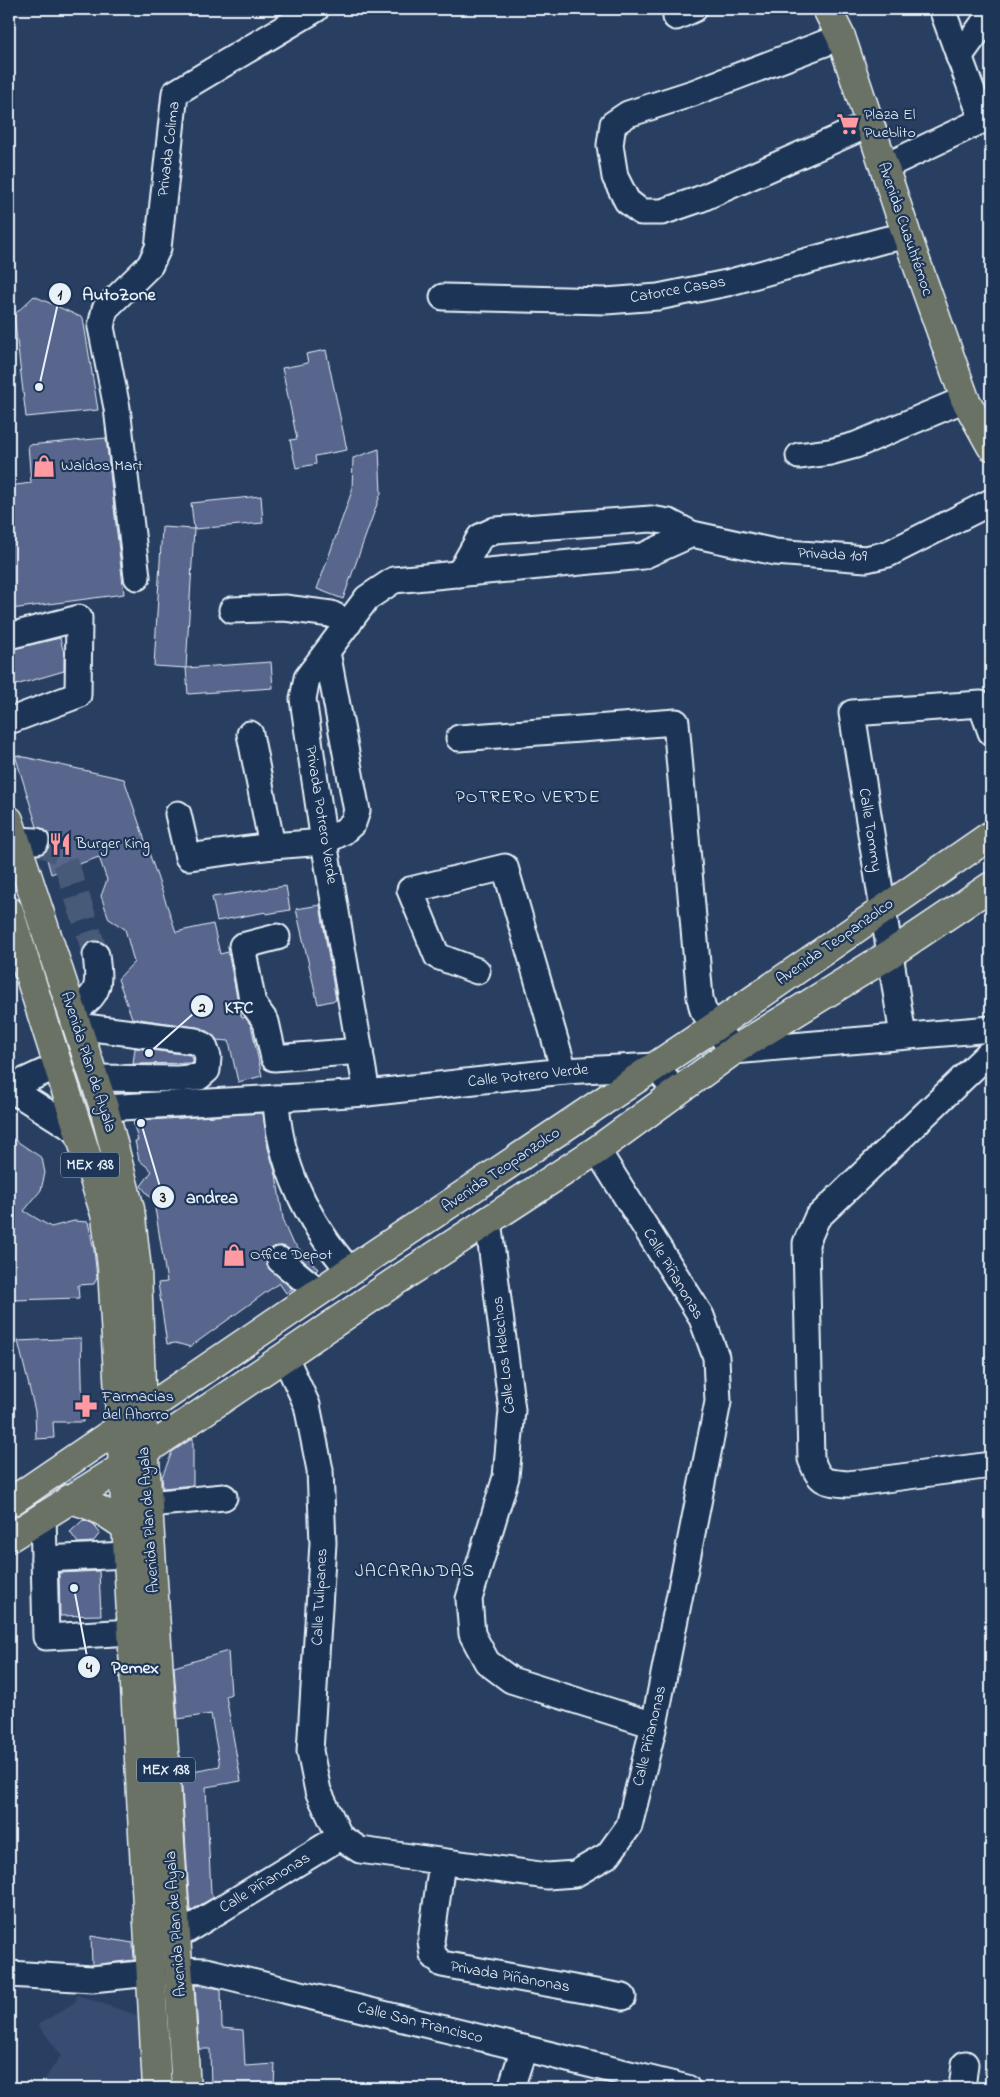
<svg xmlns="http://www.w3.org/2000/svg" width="1000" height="2097" viewBox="0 0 1000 2097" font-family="'Indie Flower',sans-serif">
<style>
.built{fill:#374b6f}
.building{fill:#58668e;stroke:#e8f1f8}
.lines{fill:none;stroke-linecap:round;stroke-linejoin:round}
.minor-tunnel{stroke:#465a78;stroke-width:25;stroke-dasharray:25 12;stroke-linecap:butt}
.minor-casing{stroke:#e8f1f8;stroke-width:29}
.major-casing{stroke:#e8f1f8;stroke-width:31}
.minor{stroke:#1d3557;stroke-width:25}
.major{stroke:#6a7165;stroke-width:28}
.labels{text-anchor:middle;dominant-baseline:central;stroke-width:4.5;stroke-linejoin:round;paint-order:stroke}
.shield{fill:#1d3557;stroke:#abb9c8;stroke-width:1}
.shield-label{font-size:15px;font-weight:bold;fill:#e8f1f8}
.poi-label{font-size:16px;fill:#e8f1f8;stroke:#1d3557;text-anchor:start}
.street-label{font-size:16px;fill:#e8f1f8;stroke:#1d3557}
.neighbourhood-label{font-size:18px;letter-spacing:1px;fill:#e8f1f8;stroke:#1d3557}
.leader{fill:none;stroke:#e8f1f8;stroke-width:2}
.callout-dot{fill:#e8f1f8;stroke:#1d3557;stroke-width:2}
.mark-label{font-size:15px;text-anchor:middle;font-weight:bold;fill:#111}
.callout-label{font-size:18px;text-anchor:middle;font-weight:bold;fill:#e8f1f8;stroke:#1d3557;stroke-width:4.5;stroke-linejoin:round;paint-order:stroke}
</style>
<rect width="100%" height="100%" fill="#293f62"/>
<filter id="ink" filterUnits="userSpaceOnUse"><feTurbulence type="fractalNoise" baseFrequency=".02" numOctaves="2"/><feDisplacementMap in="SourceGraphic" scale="10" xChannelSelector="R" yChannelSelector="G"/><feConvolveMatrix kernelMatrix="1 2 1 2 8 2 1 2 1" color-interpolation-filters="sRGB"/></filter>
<g filter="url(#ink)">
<polygon class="built" points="77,1995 148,2019 152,2088 39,2088 61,2055 38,2025 75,2002"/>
<g class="building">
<polygon points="34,296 83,318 98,410 26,417 14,315"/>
<polygon points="326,350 347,450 315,456 316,464 296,468 290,440 297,439 282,368 308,363 306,354"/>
<polygon points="106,438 124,594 11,609 9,486 31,483 28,445"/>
<polygon points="379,449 381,493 343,599 317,589 352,491 353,458"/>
<polygon points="261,496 263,523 194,529 191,503"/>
<polygon points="162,527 194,529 186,668 154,666"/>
<polygon points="60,638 64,653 64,671 9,687 9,650"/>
<polygon points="271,662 273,688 188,694 186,668"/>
<polygon points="15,755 124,779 176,932 213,924 220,954 228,952 239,1007 242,1018 245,1017 251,1025 262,1076 238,1082 229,1041 216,1040 211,1033 202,1028 132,1018 118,979 134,962 125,929 109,919 101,896 107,880 99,857 51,874 45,852 50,842 49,835 44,829 37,827"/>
<polygon points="286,886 290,910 266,914 266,912 217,921 212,897"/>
<polygon points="320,905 336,1000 318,1004 296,909"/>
<polygon points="135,1048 190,1055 193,1059 193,1063 133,1064"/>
<polygon points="263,1113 268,1148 276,1175 284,1224 291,1240 318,1269 316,1271 289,1249 282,1246 274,1247 269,1251 266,1257 267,1266 292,1289 286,1293 279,1283 190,1347 176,1343 167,1344 158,1283 167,1282 154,1202 141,1186 152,1171 139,1160 135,1141 138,1141 133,1121"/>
<polygon points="9,1136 42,1158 45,1173 41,1190 24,1211 51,1227 74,1221 88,1222 94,1250 97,1278 94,1284 78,1285 79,1298 14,1300 9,1283"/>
<polygon points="81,1338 83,1422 53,1422 54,1438 36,1439 35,1411 18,1341"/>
<polygon points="193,1438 193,1485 163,1488 162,1477 172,1452"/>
<polygon points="83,1520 92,1523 100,1533 93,1542 78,1543 70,1532"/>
<polygon points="99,1571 101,1615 60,1616 59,1573"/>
<polygon points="228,1651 231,1694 226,1696 241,1781 206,1787 211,1893 214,1897 190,1911 181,1773 220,1766 211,1714 178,1719 174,1667"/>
<polygon points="91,1936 133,1943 134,1960 92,1965"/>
<polygon points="195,1985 221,1989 222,2028 243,2030 245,2066 275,2064 274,2088 211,2088 210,2049 199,2049"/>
</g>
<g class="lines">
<polyline class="minor-tunnel" points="36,841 61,853 69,872 96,955"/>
<defs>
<g id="minor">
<polyline points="942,9 983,121"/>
<polyline points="676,17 694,9"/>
<polyline points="841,37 693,93 628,114 613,124 610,145 615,177 627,201 641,212 662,212 700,199 870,124"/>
<polyline points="959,57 991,13"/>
<polyline points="884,167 991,116"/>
<polyline points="443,297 606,301 658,297 727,283 884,240 907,236"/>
<polyline points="799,456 830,452 856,445 965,399"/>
<polyline points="459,574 480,537 495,530 651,519 669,522 692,534 775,552 866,559 888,554 991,502"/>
<polyline points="137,577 117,408 101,327 105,309 150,265 158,248 175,93 316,9"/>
<polyline points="232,610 285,608 331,614 349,623"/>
<polyline points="9,636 79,618 78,695 9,721"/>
<polyline points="250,734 272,846"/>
<polyline points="459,738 676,722 700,998 703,1010 733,1051 991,1029"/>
<polyline points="178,814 188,857 272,846 324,842 343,832 353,823 357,811 327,652"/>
<polyline points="15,840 36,841"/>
<polyline points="277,937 242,946 253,1004 266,1022 274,1058 360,1051"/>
<polyline points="477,971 437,956 410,890 505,867 564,1071"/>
<path d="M73 1012C100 993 100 987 96 955"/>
<polyline points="77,1026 195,1041 204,1046 208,1057 207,1070 199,1077 178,1079 95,1078"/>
<polyline points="903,1036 852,713 981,704 991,732"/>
<path d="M987 1055 817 1218 806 1243 811 1459C820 1483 824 1482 848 1484L991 1465"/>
<polyline points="9,1088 80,1133"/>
<polyline points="9,1088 59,1065"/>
<polyline points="367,1093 324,842 303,699 307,678 367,598 394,580 643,556 692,534"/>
<path d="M276 1098C278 1162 308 1223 350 1271"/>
<polyline points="104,1108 367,1093 564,1071 655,1066 676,1092"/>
<polyline points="488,1220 512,1410 506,1477 469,1599 472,1634 487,1662 511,1680 654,1725"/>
<polyline points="280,1260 319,1292"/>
<polyline points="285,1357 307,1405 320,1470 323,1543 310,1751 318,1791 340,1837"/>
<polyline points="148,1504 224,1497"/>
<polyline points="43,1515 46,1637 132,1632"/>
<polyline points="44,1559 127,1555"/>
<polyline points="340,1837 360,1850 547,1876 575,1874 608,1855 629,1826 654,1725 718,1402 716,1357 701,1316 597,1150"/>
<polyline points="442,1863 431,1941 433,1955 442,1964 623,1997"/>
<polyline points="158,1938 177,1936 340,1837"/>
<polyline points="9,1974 92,1979 179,1970 206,1971 687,2088"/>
<polyline points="511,2088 524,2048"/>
<polyline points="962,2088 965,2064"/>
</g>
<g id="major">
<polyline points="827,9 841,37 907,236 965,399 991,446"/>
<polyline points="9,820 104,1108 130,1209 137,1270 142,1413 186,2088"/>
<polyline points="9,911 106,1217 112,1267 157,2088"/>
<path d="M69 1499C92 1504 107 1513 126 1527"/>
<polyline points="9,1503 376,1253 714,1027 991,835"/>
<polyline points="9,1538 122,1467 396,1281 597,1150 733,1051 890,954 991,886"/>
</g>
</defs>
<use href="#minor" class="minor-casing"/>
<use href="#major" class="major-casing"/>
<use href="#minor" class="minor"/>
<use href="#major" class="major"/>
</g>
</g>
<defs>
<symbol id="supermarket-bare" viewBox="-9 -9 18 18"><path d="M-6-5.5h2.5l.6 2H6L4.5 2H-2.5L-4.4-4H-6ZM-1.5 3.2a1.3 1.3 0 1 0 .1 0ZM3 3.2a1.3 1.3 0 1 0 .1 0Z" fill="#ff9aa2" stroke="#1d3557" stroke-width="2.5" paint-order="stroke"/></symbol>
<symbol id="shop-bare" viewBox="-9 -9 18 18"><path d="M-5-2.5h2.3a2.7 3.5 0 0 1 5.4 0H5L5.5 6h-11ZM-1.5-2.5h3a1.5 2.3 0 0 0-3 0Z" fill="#ff9aa2" stroke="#1d3557" stroke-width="2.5" paint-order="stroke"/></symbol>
<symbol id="restaurant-bare" viewBox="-9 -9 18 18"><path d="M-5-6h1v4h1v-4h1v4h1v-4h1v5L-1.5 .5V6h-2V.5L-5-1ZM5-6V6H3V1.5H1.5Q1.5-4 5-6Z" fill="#ff9aa2" stroke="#1d3557" stroke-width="2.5" paint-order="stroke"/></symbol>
<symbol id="pharmacy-bare" viewBox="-9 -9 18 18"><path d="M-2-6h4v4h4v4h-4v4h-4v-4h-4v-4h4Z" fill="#ff9aa2" stroke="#1d3557" stroke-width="2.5" paint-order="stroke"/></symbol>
</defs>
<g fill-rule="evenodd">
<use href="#supermarket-bare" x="832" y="108" width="32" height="32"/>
<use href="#shop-bare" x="28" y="450" width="32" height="32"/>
<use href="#restaurant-bare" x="44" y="828" width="32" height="32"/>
<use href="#shop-bare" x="218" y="1239" width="32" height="32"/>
<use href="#pharmacy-bare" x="70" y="1390" width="32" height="32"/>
</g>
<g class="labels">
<g class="shield">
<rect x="61" y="1152.5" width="58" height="25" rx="4"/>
<rect x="137" y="1757.5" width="58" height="25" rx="4"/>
</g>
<g class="shield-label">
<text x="90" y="1165">MEX 138</text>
<text x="166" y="1770">MEX 138</text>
</g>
<g class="poi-label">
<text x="864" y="115">Plaza El<tspan x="864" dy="18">Pueblito</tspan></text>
<text x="61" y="466">Waldos Mart</text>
<text x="76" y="844">Burger King</text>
<text x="250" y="1255">Office Depot</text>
<text x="102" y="1397">Farmacias<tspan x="102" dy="18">del Ahorro</tspan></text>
</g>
<g class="street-label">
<text transform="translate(169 149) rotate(-83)">Privada Colima</text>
<text transform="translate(905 229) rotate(71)">Avenida Cuauhtémoc</text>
<text transform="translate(678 290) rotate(-10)">Catorce Casas</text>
<text transform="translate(832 555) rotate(3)">Privada 109</text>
<text transform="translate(321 815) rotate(81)">Privada Potrero Verde</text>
<text transform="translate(870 830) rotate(81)">Calle Tommy</text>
<text transform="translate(835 942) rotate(-35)">Avenida Teopanzolco</text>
<text transform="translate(88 1062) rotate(72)">Avenida Plan de Ayala</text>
<text transform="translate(528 1076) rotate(-6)">Calle Potrero Verde</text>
<text transform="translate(501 1170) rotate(-34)">Avenida Teopanzolco</text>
<text transform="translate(673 1274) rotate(59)">Calle Piñanonas</text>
<text transform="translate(504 1355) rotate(-96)">Calle Los Helechos</text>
<text transform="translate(149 1520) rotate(-94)">Avenida Plan de Ayala</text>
<text transform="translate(320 1597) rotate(-87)">Calle Tulipanes</text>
<text transform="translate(650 1736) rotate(-77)">Calle Piñanonas</text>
<text transform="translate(265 1883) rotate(-31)">Calle Piñanonas</text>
<text transform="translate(176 1924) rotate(-94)">Avenida Plan de Ayala</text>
<text transform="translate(510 1977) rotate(10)">Privada Piñanonas</text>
<text transform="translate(420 2023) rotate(14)">Calle San Francisco</text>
</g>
<g class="neighbourhood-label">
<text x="528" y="798">POTRERO VERDE</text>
<text x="415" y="1572">JACARANDAS</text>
</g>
</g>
<path class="leader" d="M39 387L60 294M149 1053L202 1006M141 1123L163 1197M74 1588L89 1667"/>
<g class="callout-dot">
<circle cx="39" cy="387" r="5"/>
<circle cx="149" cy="1053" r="5"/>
<circle cx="141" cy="1123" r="5"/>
<circle cx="74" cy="1588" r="5"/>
<circle cx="60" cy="294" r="12"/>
<circle cx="202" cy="1006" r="12"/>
<circle cx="163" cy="1197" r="12"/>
<circle cx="89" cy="1667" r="12"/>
</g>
<g class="mark-label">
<text x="60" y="299">1</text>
<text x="202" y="1012">2</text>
<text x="163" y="1202">3</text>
<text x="89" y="1672">4</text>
</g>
<g class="callout-label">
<text x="119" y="300">AutoZone</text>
<text x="239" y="1013">KFC</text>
<text x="212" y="1203">andrea</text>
<text x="135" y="1673">Pemex</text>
</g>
<rect width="1000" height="2097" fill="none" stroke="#1d3557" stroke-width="30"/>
<rect x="15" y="15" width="970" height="2067" fill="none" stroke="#e8f1f8" stroke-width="2" filter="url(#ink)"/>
</svg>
